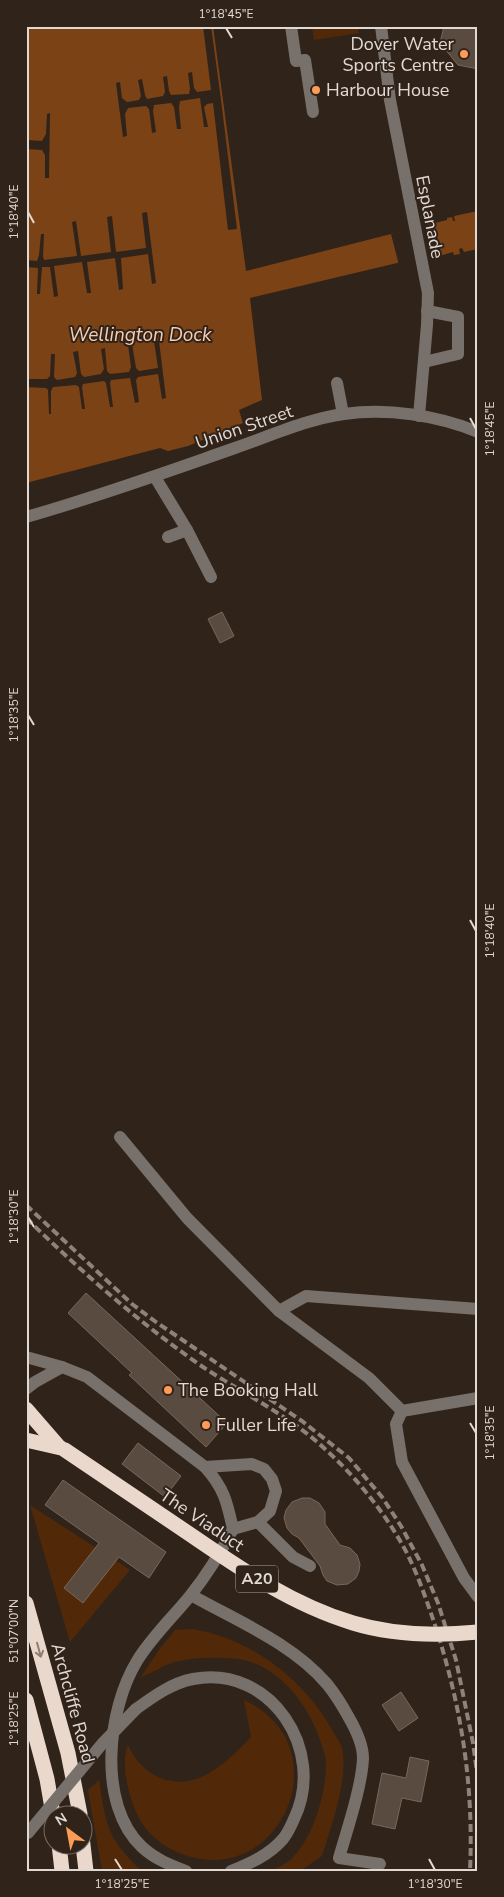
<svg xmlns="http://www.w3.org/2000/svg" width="504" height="1897" viewBox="0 0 504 1897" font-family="'Nunito Sans',sans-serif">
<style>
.green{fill:#512909;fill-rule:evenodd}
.water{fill:#7b4215}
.pier{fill:#30231a}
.building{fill:#5a4b41;stroke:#77675c}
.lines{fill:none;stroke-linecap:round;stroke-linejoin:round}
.minor{stroke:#77706b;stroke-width:12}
.highway{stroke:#ebd8cc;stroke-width:15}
.rail{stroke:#8e827b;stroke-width:4;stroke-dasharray:8 4;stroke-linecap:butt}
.minor-bridge{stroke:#77706b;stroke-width:12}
.highway-bridge{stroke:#ebd8cc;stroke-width:15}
.oneway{stroke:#8e7e73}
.ticks{fill:none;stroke:#e3d9d3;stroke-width:2}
.poi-dot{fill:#fd9c56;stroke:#30231a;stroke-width:2}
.labels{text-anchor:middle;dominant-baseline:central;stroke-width:4;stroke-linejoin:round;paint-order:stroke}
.shield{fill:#30231a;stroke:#ada29c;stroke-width:1}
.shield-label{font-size:16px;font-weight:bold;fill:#e3d9d3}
.poi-label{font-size:18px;fill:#e3d9d3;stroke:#30231a;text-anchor:start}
.street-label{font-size:18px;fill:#e3d9d3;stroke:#30231a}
.water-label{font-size:19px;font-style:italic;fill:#f8cdb2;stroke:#30231a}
.neatline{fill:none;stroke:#e3d9d3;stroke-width:2}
.ticks-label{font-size:12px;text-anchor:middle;fill:#e3d9d3}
</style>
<rect width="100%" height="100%" fill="#30231a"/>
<g class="green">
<polygon points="312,26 358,26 359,33 314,40"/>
<path d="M30 1505 130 1570 70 1642ZM92 1552 83 1603 64 1588Z"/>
<path d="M192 1629C248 1637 304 1679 331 1728 334 1734 340 1741 342 1748 349 1778 331 1827 322 1856L300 1871H271C278 1867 288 1863 293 1857 314 1836 327 1790 326 1761 326 1756 323 1751 322 1746 312 1712 286 1674 251 1662 233 1656 193 1657 175 1662 164 1665 152 1673 141 1677L161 1647 175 1630Z"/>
<path d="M244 1700C342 1745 282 1888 185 1855 166 1849 148 1835 139 1818 129 1799 120 1764 128 1745 135 1760 146 1773 163 1779 199 1791 228 1761 251 1737Z"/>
<path d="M99 1780C106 1825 107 1839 142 1871H102L88 1790Z"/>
</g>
<polygon class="water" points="26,26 213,26 246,271 391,234 427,228 427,225 447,220 447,218 452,217 453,221 455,221 454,216 478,211 478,249 464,252 462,248 459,249 460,254 454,255 453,252 436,257 435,254 250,298 262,400 239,410 243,423 188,446 168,451 160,448 26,483"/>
<g class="pier">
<polygon points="203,26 211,26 220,92 237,229 228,230 213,103 207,104 204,107 208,127 204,127 200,98 180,101 179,108 181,129 177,129 174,107 171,103 154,105 153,111 156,132 152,133 149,109 146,106 128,108 125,114 127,136 123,137 116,83 120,82 122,98 127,102 139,100 141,96 138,80 142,79 145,95 147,99 163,96 165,92 163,77 167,76 169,91 171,95 189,94 190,89 188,73 192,72 194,88 197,92 211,90"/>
<polygon points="50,113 49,178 45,178 45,155 42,150 26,149 26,140 42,141 46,134 47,114"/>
<polygon points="147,212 156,283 152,284 148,254 121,258 123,289 119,290 115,258 87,262 91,293 87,293 82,262 54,266 58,296 54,297 50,267 42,267 40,294 37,294 38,268 26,267 26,260 37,261 39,255 41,234 44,234 43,256 44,260 77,256 72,222 76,221 81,256 111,252 107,217 112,216 116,252 146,248 142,213"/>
<polygon points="434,224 442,258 436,259 433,257 399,265 391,234"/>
<polygon points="154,341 159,341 166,398 162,399 158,374 138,377 136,380 139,402 135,403 130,378 111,380 110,383 113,407 110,407 106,383 104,381 83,384 82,387 85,409 82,409 79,387 76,385 53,387 51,391 51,414 49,414 48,390 46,388 26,387 26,376 28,379 47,379 50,376 51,354 55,354 54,377 57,380 75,377 77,373 73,352 78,351 81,374 84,377 101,374 104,369 101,349 105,348 107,371 110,374 129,372 131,367 128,345 132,344 136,368 139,371 158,368"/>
</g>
<g class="building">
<polygon points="444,26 478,26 478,69 458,65 440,43"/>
<polygon points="222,612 234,636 220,643 208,619"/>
<polygon points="86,1293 227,1423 206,1447 129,1375 132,1373 68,1313"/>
<polygon points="138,1443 181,1476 165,1497 122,1464"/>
<polygon points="63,1480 166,1552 149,1578 119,1557 83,1603 64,1588 99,1543 45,1505"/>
<polygon points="302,1498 310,1498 319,1503 325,1512 325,1524 340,1545 350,1548 357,1555 360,1564 359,1571 356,1578 348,1584 337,1585 327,1581 323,1575 320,1566 299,1538 292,1534 287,1528 284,1518 286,1510 292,1502"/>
<polygon points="401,1692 418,1718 399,1731 382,1705"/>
<polygon points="410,1757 429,1761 421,1802 402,1798 395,1829 372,1824 382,1773 406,1778"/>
</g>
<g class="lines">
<g class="minor">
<polyline points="291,26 296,61 305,60 313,112"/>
<polyline points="381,26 390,100 428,293 427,325 419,416"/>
<polyline points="424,362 458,354 458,317 427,311"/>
<polyline points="337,383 343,414"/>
<polyline points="155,477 187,530 211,577"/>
<path d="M26 517C97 497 166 472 235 448 270 436 307 419 344 414 387 408 437 415 478 432"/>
<polyline points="168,537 187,530"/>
<polyline points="120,1137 187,1218 279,1311 369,1378 402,1411"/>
<polyline points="279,1311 306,1296 478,1309"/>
<path d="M26 1357 62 1367 87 1377 205 1467C224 1488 227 1502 233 1529 221 1552 206 1576 190 1596 172 1618 151 1638 137 1661 107 1710 97 1805 142 1847 155 1859 170 1865 186 1871"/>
<polyline points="26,1389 35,1382 62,1367"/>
<polyline points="478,1398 402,1411 396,1424 402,1462 464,1578 478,1597"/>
<polyline points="205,1467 252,1464 264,1469 272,1479 276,1491 270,1511 258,1522 233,1529"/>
<polyline points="258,1522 293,1557 310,1566"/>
<path d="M191 1595C237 1621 292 1643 327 1684 335 1694 342 1705 348 1716 355 1728 363 1744 363 1758 362 1786 347 1830 339 1858L380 1864"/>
<path d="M136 1709C154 1696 172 1683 193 1679 271 1664 327 1751 294 1819 291 1826 287 1834 283 1839 269 1855 251 1863 231 1871"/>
</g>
<g class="highway">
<polyline points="26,1409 59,1447"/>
<polyline points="26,1440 61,1448"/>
<polyline points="26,1603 68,1753 80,1814"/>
<polyline points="26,1700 47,1779 53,1814"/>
<polyline points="82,1836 86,1871"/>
<polyline points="59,1844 62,1871"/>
</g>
<g class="rail">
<polyline points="26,1205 132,1304 156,1322 302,1421 349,1458 382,1497 401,1526 422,1565 438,1603 456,1660 473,1743 478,1780"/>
<path d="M26 1218C81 1271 137 1321 200 1365 237 1390 282 1412 316 1441 350 1470 380 1506 402 1544 416 1569 425 1596 434 1622 461 1704 474 1784 470 1871"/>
</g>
<polyline class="minor-bridge" points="28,1833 102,1744 136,1709"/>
<path class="highway-bridge" d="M65 1450C107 1478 149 1507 191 1535 242 1570 293 1605 353 1623 392 1635 437 1636 478 1632"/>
</g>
<defs><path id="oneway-shaft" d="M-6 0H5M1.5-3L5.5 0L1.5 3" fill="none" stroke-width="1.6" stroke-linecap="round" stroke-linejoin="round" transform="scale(1.25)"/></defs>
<use class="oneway" href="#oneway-shaft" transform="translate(39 1650) rotate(75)"/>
<path class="ticks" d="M226 28 232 38M28 212 34 223M470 418 476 429M28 715 34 725M470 920 476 931M28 1217 34 1227M470 1423 476 1433M28 1631 38 1624M28 1719 34 1730M115 1859 122 1870M429 1859 435 1870"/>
<g class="poi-dot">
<circle cx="464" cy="54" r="5"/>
<circle cx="316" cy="90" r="5"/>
<circle cx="168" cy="1390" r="5"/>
<circle cx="206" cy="1425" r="5"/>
</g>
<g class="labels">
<rect class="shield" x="236" y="1565.5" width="42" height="27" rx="4"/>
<g class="shield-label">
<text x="257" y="1579">A20</text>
</g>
<g class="poi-label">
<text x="454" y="44" text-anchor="end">Dover Water<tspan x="454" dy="21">Sports Centre</tspan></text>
<text x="326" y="90">Harbour House</text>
<text x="178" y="1390">The Booking Hall</text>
<text x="216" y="1425">Fuller Life</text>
</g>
<g class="street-label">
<text transform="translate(430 217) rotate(79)">Esplanade</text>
<text transform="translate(244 427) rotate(-19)">Union Street</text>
<text transform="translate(202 1520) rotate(34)">The Viaduct</text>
<text transform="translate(73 1703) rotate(75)">Archcliffe Road</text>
</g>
<g class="water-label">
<text x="140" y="335">Wellington Dock</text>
</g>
</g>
<rect width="504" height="1897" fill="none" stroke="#30231a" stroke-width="55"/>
<g transform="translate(68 1830) rotate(328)"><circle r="24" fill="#30231a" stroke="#786c64"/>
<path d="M0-4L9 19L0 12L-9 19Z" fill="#fd9c56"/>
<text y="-8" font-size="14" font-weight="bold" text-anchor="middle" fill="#e3d9d3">N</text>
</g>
<rect x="28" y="28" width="448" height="1842" class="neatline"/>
<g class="ticks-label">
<text x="226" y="18">1°18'45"E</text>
<text transform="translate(14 212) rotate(-90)" y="4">1°18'40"E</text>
<text transform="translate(490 429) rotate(-90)" y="4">1°18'45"E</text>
<text transform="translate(14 715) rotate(-90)" y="4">1°18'35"E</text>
<text transform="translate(490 931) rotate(-90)" y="4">1°18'40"E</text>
<text transform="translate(14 1217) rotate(-90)" y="4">1°18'30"E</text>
<text transform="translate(490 1433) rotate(-90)" y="4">1°18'35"E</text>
<text transform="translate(14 1631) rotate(-90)" y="4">51°07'00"N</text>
<text transform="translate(14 1719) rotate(-90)" y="4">1°18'25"E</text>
<text x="122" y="1888">1°18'25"E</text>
<text x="435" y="1888">1°18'30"E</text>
</g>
</svg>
